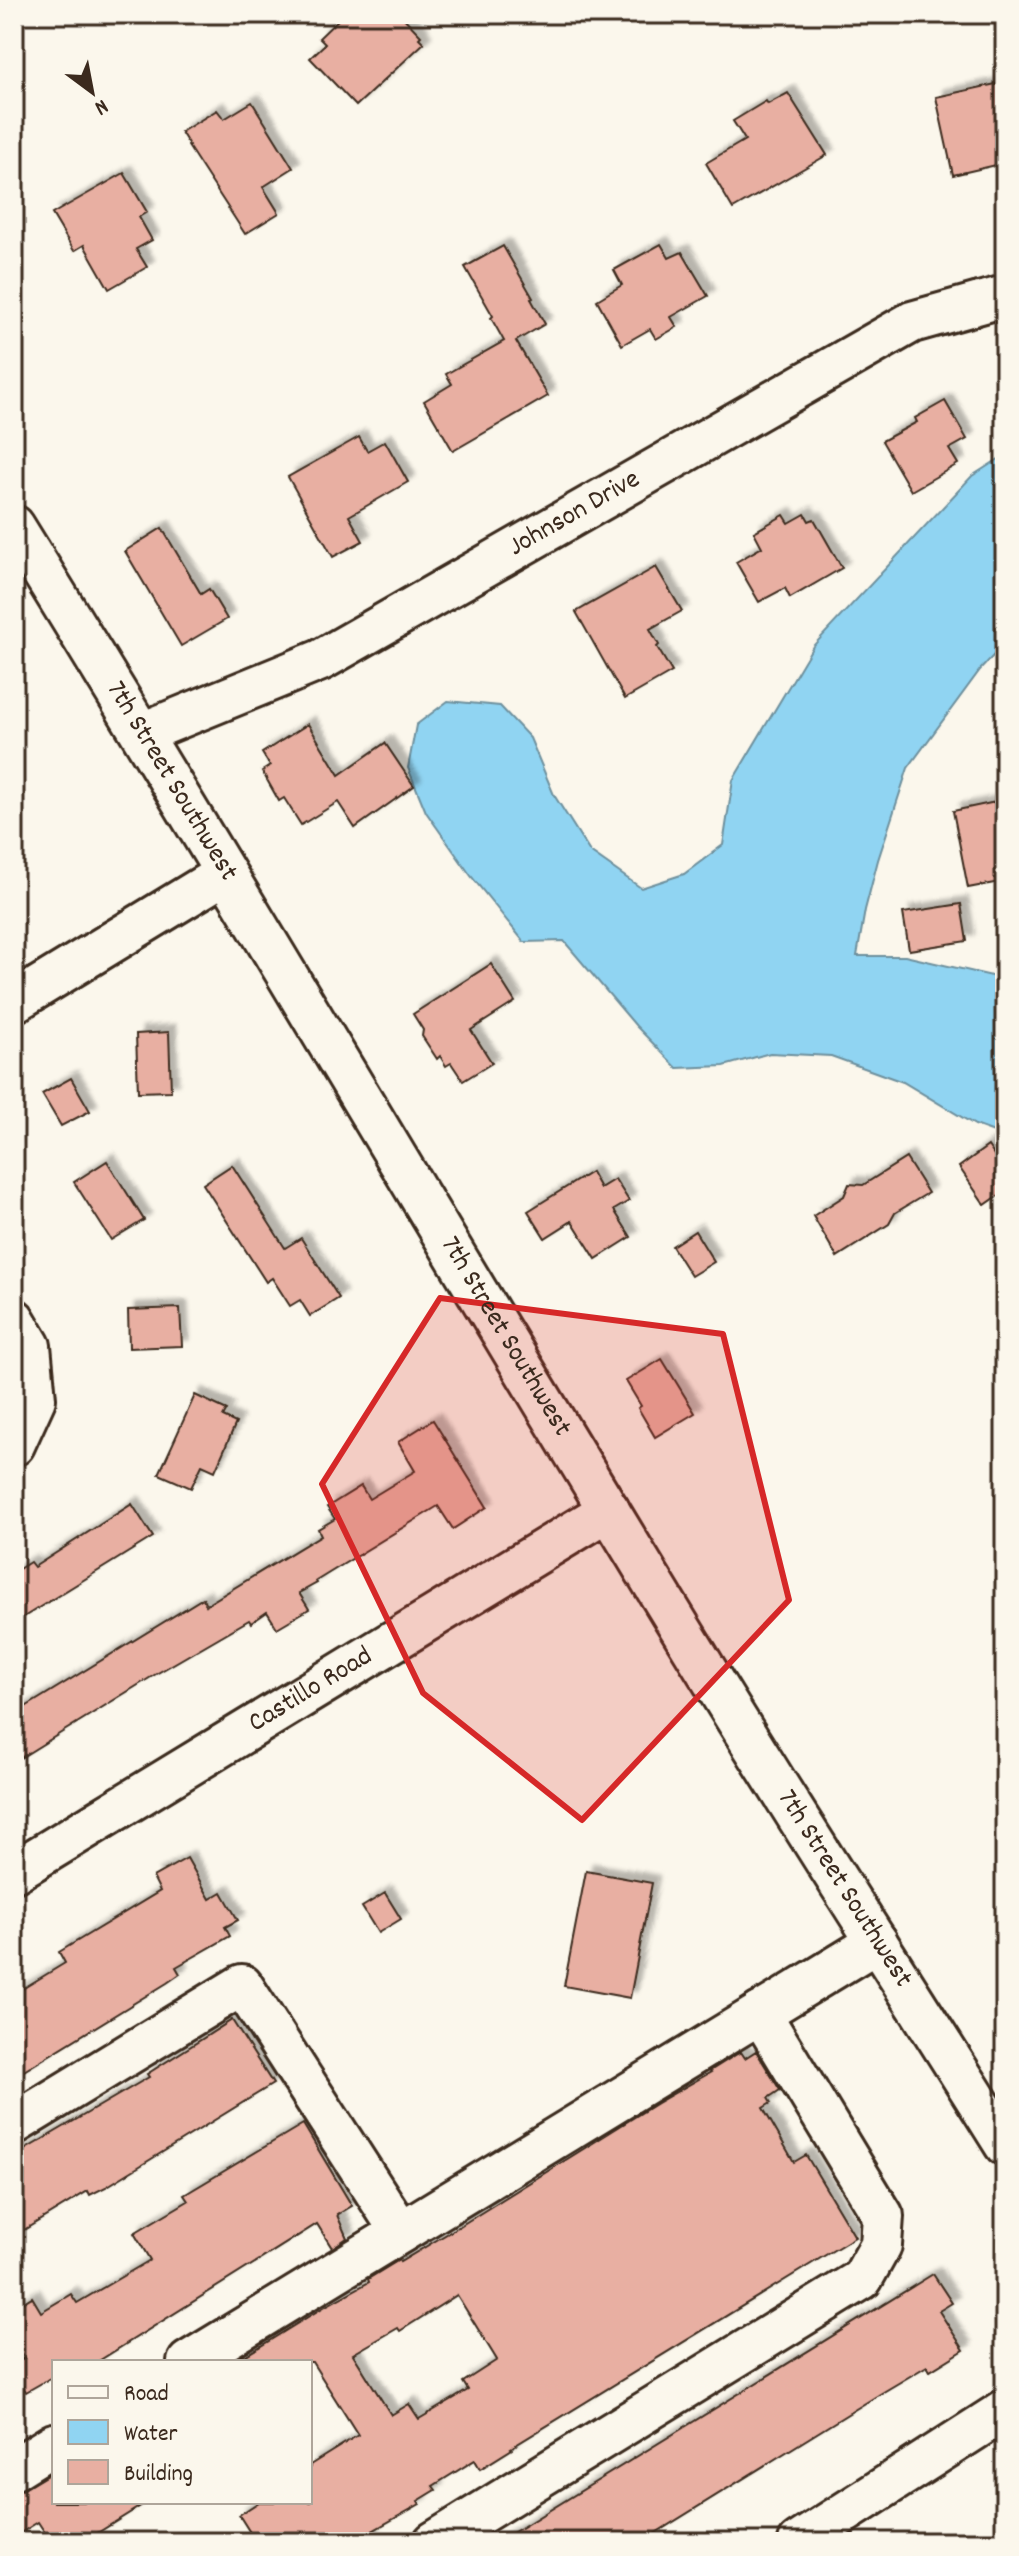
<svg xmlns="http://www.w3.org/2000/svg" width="1019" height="2556" viewBox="0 0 1019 2556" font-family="Dekko,sans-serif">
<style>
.water{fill:#90d4f2;stroke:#6e909d;stroke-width:2}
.building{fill:#e8afa2;stroke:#3b2a1e;stroke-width:2;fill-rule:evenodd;filter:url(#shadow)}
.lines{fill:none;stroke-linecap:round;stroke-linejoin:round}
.minor-casing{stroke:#3b2a1e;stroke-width:46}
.minor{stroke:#fbf7ec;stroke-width:40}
.marked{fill:#d62828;fill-opacity:0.2;stroke:#d62828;stroke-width:6;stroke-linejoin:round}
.labels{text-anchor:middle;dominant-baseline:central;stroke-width:7;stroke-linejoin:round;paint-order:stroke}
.street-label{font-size:28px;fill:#3b2a1e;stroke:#fbf7ec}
</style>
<defs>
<filter id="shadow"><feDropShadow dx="7" dy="-7" stdDeviation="2" flood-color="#0004"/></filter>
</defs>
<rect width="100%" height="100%" fill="#fbf7ec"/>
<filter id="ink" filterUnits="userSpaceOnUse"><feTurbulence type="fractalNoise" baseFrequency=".0125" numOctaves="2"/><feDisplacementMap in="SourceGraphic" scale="16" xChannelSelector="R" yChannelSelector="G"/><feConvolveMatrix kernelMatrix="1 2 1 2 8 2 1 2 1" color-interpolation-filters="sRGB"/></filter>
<g filter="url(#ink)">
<polygon class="water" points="1005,455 1005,643 980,670 908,768 878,860 865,910 857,956 905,956 1005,979 1005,1136 975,1125 903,1082 831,1056 770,1053 724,1066 677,1068 636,1026 564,941 524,942 471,876 426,812 408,768 416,725 448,701 500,706 530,738 554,795 590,852 641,888 684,874 723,845 733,780 813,646 972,476"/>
<g class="building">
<polygon points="344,14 400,14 421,36 419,38 424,43 356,106 310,58 325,44 319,38"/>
<polygon points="1005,82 1005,163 953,175 936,97"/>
<polygon points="788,93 827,155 733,209 706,163 745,140 733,121 766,101 768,104"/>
<polygon points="252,102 293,168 263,187 279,213 245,234 188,146 189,145 181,132 217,110 224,119"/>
<polygon points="124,173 147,212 139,217 152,240 136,249 147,267 109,289 84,245 74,251 52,214"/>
<polygon points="661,244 669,258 682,252 708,296 671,317 677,327 656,339 650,329 622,345 597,300 622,285 614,270"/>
<polygon points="503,246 533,298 531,299 545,324 516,341 548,396 453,451 424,401 452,384 446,374 504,341 491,318 493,316 465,267"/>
<polygon points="945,401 967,439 949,449 958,464 911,491 882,441 917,422 915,418"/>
<polygon points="359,437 367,451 385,441 408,482 349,516 363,541 333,557 288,477"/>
<polygon points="805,514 809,521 814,519 842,568 790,598 785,588 759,602 736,562 762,547 754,532 784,515 789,523"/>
<polygon points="162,528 201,594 209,589 227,619 181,646 125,551"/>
<polygon points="656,567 682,611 650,629 659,645 657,647 672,672 625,699 576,612"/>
<polygon points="308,724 339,775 385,743 414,786 355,828 338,802 301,825 284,798 279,801 262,771 270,766 262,753"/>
<polygon points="1005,800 1005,881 968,888 953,811"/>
<polygon points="961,904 967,941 909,950 903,913"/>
<polygon points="491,964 515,1002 471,1030 492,1063 463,1081 451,1063 446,1066 440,1056 437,1059 422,1036 423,1030 413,1014"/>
<polygon points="169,1032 171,1091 138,1092 136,1034"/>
<polygon points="71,1078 90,1111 61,1126 42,1094"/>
<polygon points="988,1146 1005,1171 1005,1191 985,1205 959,1167"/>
<polygon points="906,1158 928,1193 895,1213 889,1224 837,1257 813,1216 844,1196 849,1184 863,1185"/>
<polygon points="107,1161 144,1220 111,1240 74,1182"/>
<polygon points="232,1165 285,1248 301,1238 339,1298 310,1316 300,1300 290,1306 272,1278 266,1282 203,1184"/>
<polygon points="591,1172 600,1188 615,1179 629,1201 614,1210 631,1237 596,1259 572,1221 545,1238 528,1211"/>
<polygon points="695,1231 714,1262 691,1276 672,1246"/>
<polygon points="180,1308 182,1346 129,1348 128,1310"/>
<polygon points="662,1359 695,1413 655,1437 638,1408 641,1406 626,1381"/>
<polygon points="195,1395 227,1410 223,1417 236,1423 215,1471 202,1465 191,1488 159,1474"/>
<polygon points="433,1420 487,1507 453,1529 438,1506 316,1581 317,1583 299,1593 309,1609 277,1628 267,1612 251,1623 249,1620 156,1674 14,1762 14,1714 203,1598 206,1605 321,1535 318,1529 335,1519 327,1507 361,1486 369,1499 415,1471 398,1442"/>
<polygon points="132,1504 153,1537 14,1623 14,1572 30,1562 34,1567"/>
<polygon points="187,1858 210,1899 222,1892 238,1920 225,1927 230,1936 176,1967 180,1974 167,1983 14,2077 14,1994 65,1963 59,1952 160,1891 153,1877"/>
<polygon points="586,1871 652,1883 630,1998 564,1986"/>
<polygon points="385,1893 401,1919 378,1933 362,1907"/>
<polygon points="232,2020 273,2084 106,2187 90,2195 88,2191 14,2236 14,2156 149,2077 147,2074"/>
<path d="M756 2051 780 2090 768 2098 771 2103 763 2108 794 2162 806 2155 855 2237 511 2448 512 2449 480 2469 475 2460 433 2486 436 2490 418 2501 420 2504 369 2533 374 2542H256L239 2515 259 2502H310V2465L358 2435 312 2362H235L324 2307 369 2282 368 2279 399 2260 400 2262 460 2226 657 2103 711 2072 710 2071 737 2054 741 2052 745 2058ZM457 2295 497 2360 463 2382 468 2390 419 2419 409 2404 391 2415 353 2354 398 2328 400 2331Z"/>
<polygon points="303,2124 352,2206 337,2215 347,2238 332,2248 317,2224 97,2362 54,2362 54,2376 26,2392 14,2371 14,2364 24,2358 14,2342 14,2308 32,2297 41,2312 71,2294 77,2303 150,2260 134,2233 188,2201 184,2195"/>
<polygon points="933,2274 952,2303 939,2311 964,2350 930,2371 927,2366 880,2394 641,2542 498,2542"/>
<polygon points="54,2471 54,2502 147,2502 83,2542 51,2542 38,2522 14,2537 14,2495"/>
</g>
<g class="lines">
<defs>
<g id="minor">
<path id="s1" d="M14 526C245 899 466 1278 695 1652 796 1818 902 1980 1005 2145"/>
<path id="s2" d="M142 733 321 660 912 322 1005 296"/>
<polyline points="14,1002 224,874"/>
<polyline points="14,1319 30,1346 35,1399 14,1445"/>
<path id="s3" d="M14 1872 609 1510"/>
<polyline points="14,2124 242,1985 401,2232"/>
<polyline points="188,2362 877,1942"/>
<polyline points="14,2469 54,2444"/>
<polyline points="434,2542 862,2279 881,2245 883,2216 760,2013"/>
<polyline points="799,2542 1005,2410"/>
</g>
</defs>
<use href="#minor" class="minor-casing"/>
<use href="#minor" class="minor"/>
</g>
</g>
<path class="marked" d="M440 1298 723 1334 789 1600 582 1820 423 1693 322 1484Z"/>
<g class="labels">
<g class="street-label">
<text stroke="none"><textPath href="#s2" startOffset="486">Johnson Drive</textPath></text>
<text stroke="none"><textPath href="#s1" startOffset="300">7th Street Southwest</textPath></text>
<text stroke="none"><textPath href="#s1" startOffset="948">7th Street Southwest</textPath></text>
<text stroke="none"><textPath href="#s3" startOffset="348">Castillo Road</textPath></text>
<text stroke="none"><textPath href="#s1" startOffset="1596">7th Street Southwest</textPath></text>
</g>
</g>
<rect width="1019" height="2556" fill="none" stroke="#fbf7ec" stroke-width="48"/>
<rect x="24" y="24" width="971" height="2508" fill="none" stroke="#3b2a1e" stroke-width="3" filter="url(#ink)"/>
<rect x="52" y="2360" width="260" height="144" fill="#fbf7ec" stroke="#aea59a" stroke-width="2"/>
<rect x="68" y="2386" width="40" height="12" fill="#fbf7ec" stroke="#aea59a" stroke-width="2"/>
<text x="124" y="2400" font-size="24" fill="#3b2a1e">Road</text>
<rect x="68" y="2420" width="40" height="24" fill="#90d4f2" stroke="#aea59a" stroke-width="2"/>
<text x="124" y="2440" font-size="24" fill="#3b2a1e">Water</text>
<rect x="68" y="2460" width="40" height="24" fill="#e8afa2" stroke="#aea59a" stroke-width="2"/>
<text x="124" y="2480" font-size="24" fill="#3b2a1e">Building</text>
<g transform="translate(92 92) rotate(148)" stroke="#fbf7ec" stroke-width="6" paint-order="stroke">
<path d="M0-6L14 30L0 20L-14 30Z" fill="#3b2a1e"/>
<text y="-12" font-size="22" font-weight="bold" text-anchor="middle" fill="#3b2a1e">N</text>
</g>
</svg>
